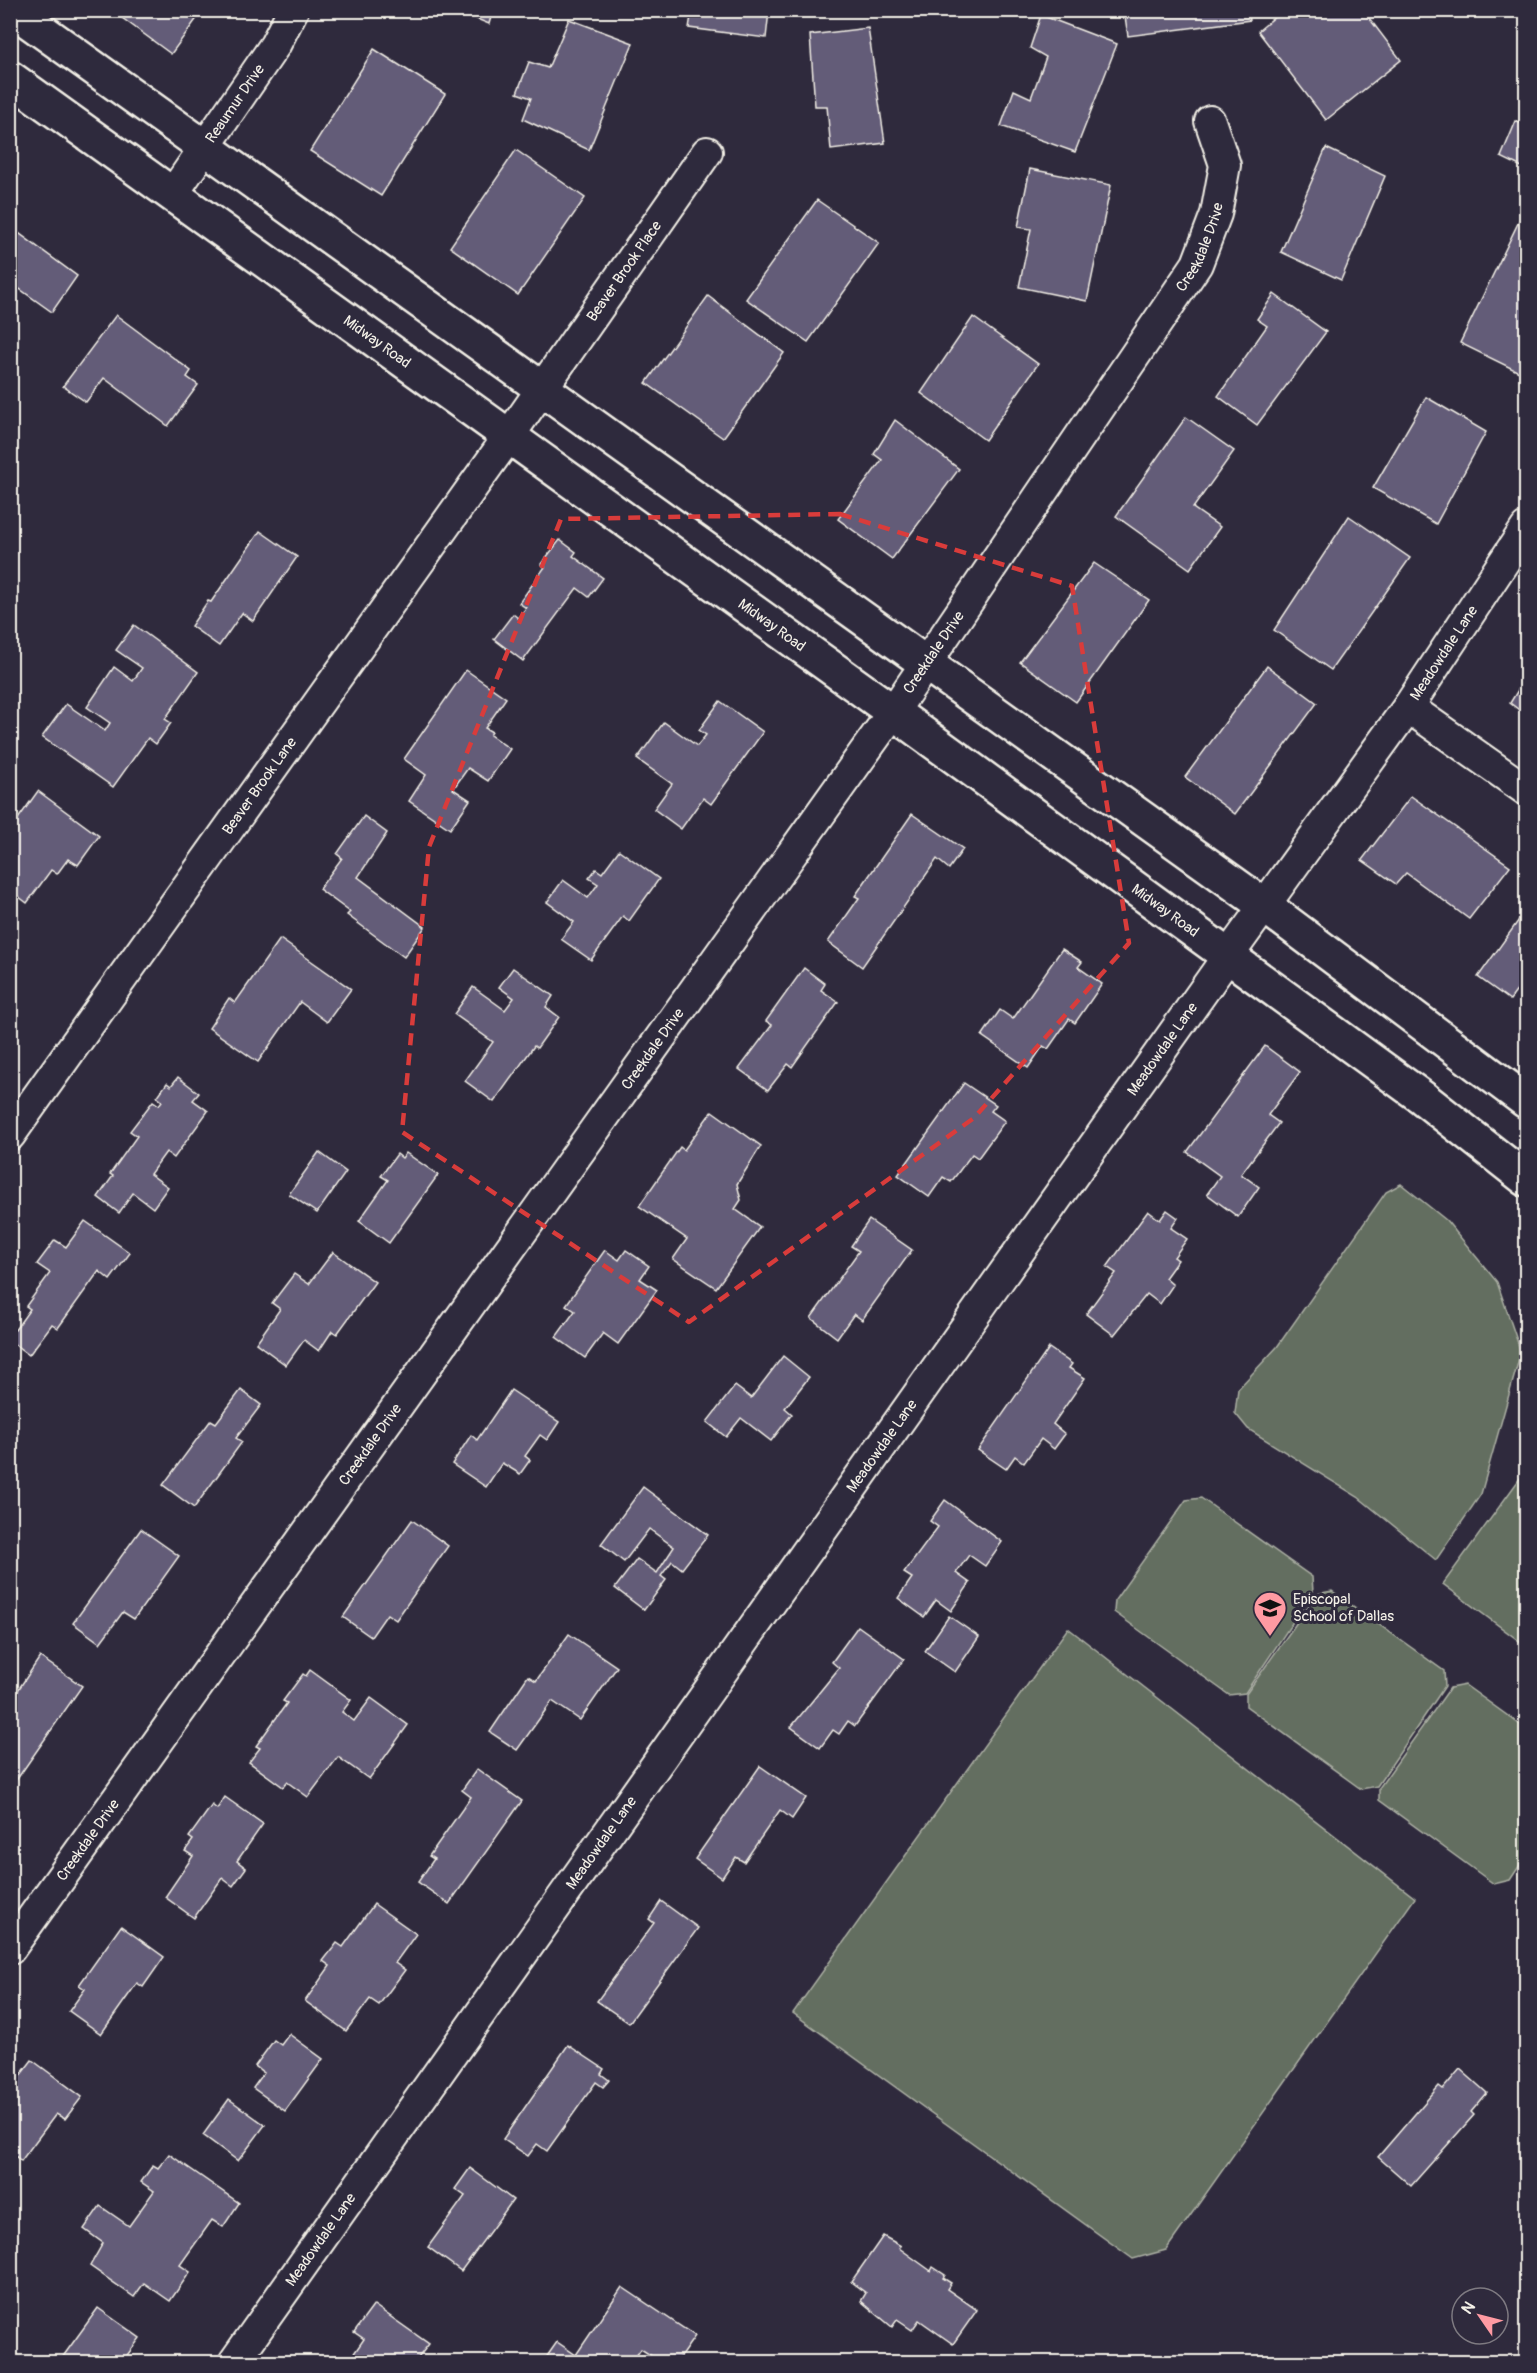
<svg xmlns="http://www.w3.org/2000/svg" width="1537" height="2373" viewBox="0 0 1537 2373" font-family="Pangolin,sans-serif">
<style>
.green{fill:#646e61;stroke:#acb0a4;stroke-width:1.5}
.building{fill:#645b78;stroke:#f4f1e8;stroke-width:1.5}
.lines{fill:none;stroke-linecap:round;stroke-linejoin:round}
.minor-casing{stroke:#f4f1e8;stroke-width:34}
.secondary-casing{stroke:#f4f1e8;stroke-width:38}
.minor{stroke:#2f2a3d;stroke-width:30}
.secondary{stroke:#2f2a3d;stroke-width:33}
.marked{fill:none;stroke:#d93c3b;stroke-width:4.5;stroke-dasharray:12 8;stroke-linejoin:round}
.labels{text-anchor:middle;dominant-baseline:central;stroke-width:6;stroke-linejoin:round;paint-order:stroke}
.street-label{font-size:15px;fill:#f4f1e8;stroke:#2f2a3d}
.poi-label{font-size:15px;fill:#f4f1e8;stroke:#2f2a3d;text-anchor:start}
</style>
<rect width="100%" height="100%" fill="#2f2a3d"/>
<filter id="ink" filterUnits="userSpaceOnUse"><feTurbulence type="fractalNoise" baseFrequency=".0167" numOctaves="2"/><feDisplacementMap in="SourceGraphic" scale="12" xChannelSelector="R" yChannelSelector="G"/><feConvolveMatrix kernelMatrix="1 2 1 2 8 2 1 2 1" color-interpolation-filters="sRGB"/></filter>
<g filter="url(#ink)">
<g class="green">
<polygon points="1401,1184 1446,1220 1497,1282 1521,1352 1481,1494 1436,1560 1358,1497 1248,1429 1235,1413 1238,1389 1277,1347 1386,1192"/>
<polygon points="1526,1470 1526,1646 1443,1584"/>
<polygon points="1201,1498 1312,1577 1313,1592 1245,1693 1229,1695 1114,1612 1115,1600 1186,1500"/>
<polygon points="1332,1591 1444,1671 1445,1686 1377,1786 1361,1789 1246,1706 1246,1694 1317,1594"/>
<polygon points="1068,1628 1415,1898 1166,2250 1133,2259 793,2013"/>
<polygon points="1465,1685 1526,1729 1526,1856 1510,1880 1494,1884 1379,1800 1379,1788 1450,1688"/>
</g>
<g class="building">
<polygon points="115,10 203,10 171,54 114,12"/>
<polygon points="455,10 493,10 489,24"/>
<polygon points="692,10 783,10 782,13 769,11 766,38 689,28"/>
<polygon points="1124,10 1248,10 1250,20 1128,36"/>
<polygon points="1283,10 1363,10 1401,60 1326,120 1258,31"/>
<polygon points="1041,15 1117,44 1075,152 1001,126 1014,90 1031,98 1046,57 1030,48"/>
<polygon points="569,19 633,43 589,150 523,119 531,98 517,93 529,62 548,68"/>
<polygon points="868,28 885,143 831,150 827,106 815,106 810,35"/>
<polygon points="374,49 445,94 381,196 310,151"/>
<polygon points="1516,121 1526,126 1526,169 1501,157"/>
<polygon points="1326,148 1385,176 1341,280 1281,252"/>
<polygon points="516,150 585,198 518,295 450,247"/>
<polygon points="1030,169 1111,185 1087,301 1019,287 1031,229 1018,227"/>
<polygon points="817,200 879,243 808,342 746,299"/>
<polygon points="10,217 17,222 12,228 77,276 52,312 10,282"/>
<polygon points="1521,217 1526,219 1526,356 1519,372 1460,343"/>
<polygon points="1274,294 1326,332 1257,425 1218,396 1267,326 1257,319"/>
<polygon points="708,296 784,353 723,438 646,383"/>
<polygon points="116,315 191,371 187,377 198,385 168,426 104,378 86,402 63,386"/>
<polygon points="973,317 1038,364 985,440 921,393"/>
<polygon points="1426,397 1486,432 1436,524 1373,488"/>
<polygon points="1186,417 1234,451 1193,508 1220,527 1190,569 1116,516"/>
<polygon points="895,420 959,469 892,559 838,519 882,460 874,454"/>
<polygon points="1349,516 1410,558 1331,670 1274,630"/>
<polygon points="260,531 297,557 253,621 242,613 219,646 191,626 208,601 211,602"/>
<polygon points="560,540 576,552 573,556 603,578 589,597 577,588 523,661 494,639 513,614 518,618 526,608 519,603 545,567 541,564"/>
<polygon points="1094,563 1149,600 1076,702 1020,662"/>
<polygon points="134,625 198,672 165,719 171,723 156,744 148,738 113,787 42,737 66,704 105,731 110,723 87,707 114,667 133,681 142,668 116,650"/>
<polygon points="1267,666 1317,703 1235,814 1185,777"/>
<polygon points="466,670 506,698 485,728 492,732 490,735 510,749 488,781 468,768 453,789 470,800 450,829 409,801 426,775 404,759"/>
<polygon points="1526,677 1526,715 1510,703"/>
<polygon points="720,701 763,732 711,804 703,798 681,829 654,809 672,784 637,759 664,722 697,746 706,735 699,730"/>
<polygon points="38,791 99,836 78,865 68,859 57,874 51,870 27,903 10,890 10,868 14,863 10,861 10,830"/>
<polygon points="1411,796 1510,866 1469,919 1406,873 1396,884 1362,860"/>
<polygon points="912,814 963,849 949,869 937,859 862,967 828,942 859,898 855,896"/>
<polygon points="364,816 387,833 358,877 425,927 404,957 347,915 350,912 319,889 342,858 337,854"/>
<polygon points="619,850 659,879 629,921 623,916 591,960 561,939 574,922 547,902 563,880 588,898 598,884 589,878 596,869 602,873"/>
<polygon points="1526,910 1526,978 1510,1000 1478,977"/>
<polygon points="280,939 351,989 327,1022 300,1002 258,1062 209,1028 229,998 235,1003"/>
<polygon points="1062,949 1082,962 1078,967 1102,984 1075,1023 1069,1019 1048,1049 1043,1046 1028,1068 982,1036 1000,1010 1013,1019"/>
<polygon points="513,968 553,996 546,1007 559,1017 537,1048 534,1046 494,1102 465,1081 493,1042 454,1014 473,987 505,1010 514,998 499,987"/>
<polygon points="804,968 825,984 821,990 838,1002 792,1067 788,1064 768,1090 739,1069 772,1025 766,1021"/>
<polygon points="1265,1046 1300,1072 1268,1115 1279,1123 1241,1174 1259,1187 1238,1217 1207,1194 1220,1176 1187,1152"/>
<polygon points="178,1077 199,1093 193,1100 208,1111 174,1158 166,1152 150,1174 168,1187 153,1208 133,1193 119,1213 98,1197 113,1176 110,1174 137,1136 130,1131 153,1101 159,1105 162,1101 157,1097 167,1083 171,1086"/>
<polygon points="964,1083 996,1105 991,1111 1005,1121 978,1158 972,1154 951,1182 943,1177 929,1197 898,1175"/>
<polygon points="712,1111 761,1146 737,1184 741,1200 735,1209 760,1227 716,1288 673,1259 687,1239 639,1206 680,1147 684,1150"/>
<polygon points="319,1152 346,1172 317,1213 289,1194"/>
<polygon points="406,1153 438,1175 389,1243 359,1221 388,1180 381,1176 397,1154 402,1158"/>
<polygon points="1167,1210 1178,1218 1171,1228 1187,1239 1174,1257 1178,1260 1165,1278 1173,1285 1160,1304 1147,1294 1114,1335 1086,1314 1116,1273 1107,1267 1148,1211 1160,1220"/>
<polygon points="869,1220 912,1250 862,1320 854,1314 837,1338 811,1318 859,1251 851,1246"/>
<polygon points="85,1221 130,1253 110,1280 99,1271 58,1328 52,1324 29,1355 10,1341 10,1327 15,1330 30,1309 26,1306 50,1273 37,1264 55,1240 66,1247"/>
<polygon points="605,1250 619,1260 626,1250 649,1266 640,1279 657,1290 618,1344 603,1333 585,1358 556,1337 575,1311 566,1305"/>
<polygon points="333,1252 375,1282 337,1334 332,1331 319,1351 304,1340 286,1365 256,1343 280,1309 272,1303 294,1274 309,1284"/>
<polygon points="1049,1348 1072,1364 1069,1368 1085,1378 1053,1424 1065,1434 1054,1449 1041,1439 1024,1463 1015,1456 1006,1469 978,1450"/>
<polygon points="783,1356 809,1377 785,1408 792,1414 771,1441 741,1418 726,1437 707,1422 735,1386 751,1398"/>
<polygon points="241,1390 261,1405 236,1438 242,1442 194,1508 163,1485 211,1420 216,1423"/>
<polygon points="511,1390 559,1422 547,1440 540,1435 525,1456 530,1460 520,1474 502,1463 486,1487 452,1464 471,1435 477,1440"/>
<polygon points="643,1487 708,1535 682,1569 672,1561 661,1576 666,1580 644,1610 615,1588 637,1559 657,1573 674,1547 649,1529 624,1562 601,1544"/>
<polygon points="945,1500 1002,1542 985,1566 969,1555 956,1573 970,1583 951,1611 936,1600 924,1617 898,1598 912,1578 904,1573 938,1527 930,1521"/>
<polygon points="412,1520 448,1546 396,1620 387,1614 371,1637 343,1617"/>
<polygon points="141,1529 179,1556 134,1619 123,1612 100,1643 73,1623"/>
<polygon points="949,1616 979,1637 955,1672 925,1651"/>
<polygon points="858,1626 904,1659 855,1726 848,1721 839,1734 833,1730 820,1748 791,1727 839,1668 832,1662"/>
<polygon points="569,1634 617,1667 580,1720 552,1701 517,1750 490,1732 528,1676 536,1681"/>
<polygon points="40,1657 82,1686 15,1782 10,1779 10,1702"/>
<polygon points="310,1670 351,1700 342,1712 354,1721 371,1698 408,1725 369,1779 338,1757 308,1797 287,1782 283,1787 249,1762 260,1748 256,1746 287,1703 283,1701 303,1674 306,1676"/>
<polygon points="760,1766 806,1798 792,1819 780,1810 744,1862 736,1857 722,1878 695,1859"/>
<polygon points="477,1769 522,1801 449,1904 418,1882 434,1859 429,1856 471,1797 462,1790"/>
<polygon points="225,1797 263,1824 237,1861 246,1868 233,1886 222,1878 194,1918 165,1897 193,1856 185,1851 193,1840 189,1837 212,1805 217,1809"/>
<polygon points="661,1901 698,1928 629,2023 597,2001 654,1923 649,1919"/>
<polygon points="374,1904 416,1934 395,1963 405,1970 379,2005 370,1999 346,2031 305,2001 330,1966 323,1961 337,1943 343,1947"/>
<polygon points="121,1926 164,1957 143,1987 137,1983 101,2034 69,2011 85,1989 79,1985"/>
<polygon points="289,2034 323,2059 285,2111 253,2088 264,2073 255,2066 274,2040 281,2045"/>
<polygon points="568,2045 604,2069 601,2074 609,2080 603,2087 596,2082 547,2151 537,2144 528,2156 503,2139"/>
<polygon points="32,2060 82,2097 65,2119 56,2114 21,2161 13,2154 10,2157 10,2089"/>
<polygon points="1460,2069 1487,2093 1471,2112 1474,2115 1411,2186 1378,2157 1439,2086 1443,2089"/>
<polygon points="1526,2096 1526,2112 1519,2106"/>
<polygon points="229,2099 265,2125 238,2161 203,2135"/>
<polygon points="169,2154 239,2203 223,2227 212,2220 180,2265 190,2272 170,2301 144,2283 134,2297 90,2266 103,2243 84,2229 100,2206 129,2226 154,2191 141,2182 153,2165 158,2168"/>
<polygon points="470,2168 513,2200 461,2271 428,2247 465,2196 455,2189"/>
<polygon points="883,2236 901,2246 899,2248 931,2271 933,2267 945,2275 943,2278 951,2283 947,2289 977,2310 953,2344 919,2320 912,2330 897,2320 892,2327 861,2301 866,2293 851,2282"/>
<polygon points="622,2287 695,2336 677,2362 661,2362 641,2349 632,2362 543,2362 557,2342 576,2355"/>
<polygon points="374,2305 429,2344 415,2362 348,2362 364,2339 354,2332"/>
<polygon points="98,2308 140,2338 122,2362 59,2362"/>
</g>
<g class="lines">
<defs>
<g id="minor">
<path id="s1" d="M172 195 275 45 293 10"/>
<polyline points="1408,707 1526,790"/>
<path id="s2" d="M10 1135 509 436 707 152"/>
<path id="s3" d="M10 1949 893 712 1197 264 1216 214 1225 165 1210 121"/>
<path id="s4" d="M234 2362 1228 956 1408 707 1526 528"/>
</g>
<g id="secondary">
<polyline points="13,10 1265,906 1526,1101"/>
<path id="s5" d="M10 78 893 712 1423 1098 1526 1179"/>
</g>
</defs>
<use href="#minor" class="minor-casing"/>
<use href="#secondary" class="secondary-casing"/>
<use href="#minor" class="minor"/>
<use href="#secondary" class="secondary"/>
</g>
</g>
<path class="marked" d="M840 514 1072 586 1129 943 974 1118 689 1322 402 1132 429 847 561 519Z"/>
<defs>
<symbol id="school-pin" viewBox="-11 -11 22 30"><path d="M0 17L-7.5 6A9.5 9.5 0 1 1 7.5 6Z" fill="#ff9aa2" stroke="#2f2a3d"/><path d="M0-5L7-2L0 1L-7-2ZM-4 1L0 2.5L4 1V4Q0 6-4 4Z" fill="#111"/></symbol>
</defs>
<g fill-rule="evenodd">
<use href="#school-pin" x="1251" y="1589" width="38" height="52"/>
</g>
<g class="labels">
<g class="street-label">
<text stroke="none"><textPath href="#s1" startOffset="111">Reaumur Drive</textPath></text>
<text stroke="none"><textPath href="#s3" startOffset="2078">Creekdale Drive</textPath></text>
<text stroke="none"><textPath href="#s2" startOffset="1060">Beaver Brook Place</textPath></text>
<text stroke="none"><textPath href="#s5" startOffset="452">Midway Road</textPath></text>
<text stroke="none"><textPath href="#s5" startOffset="938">Midway Road</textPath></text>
<text stroke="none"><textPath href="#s3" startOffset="1592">Creekdale Drive</textPath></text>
<text stroke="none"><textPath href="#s4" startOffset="2094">Meadowdale Lane</textPath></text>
<text stroke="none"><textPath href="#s2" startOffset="429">Beaver Brook Lane</textPath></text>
<text stroke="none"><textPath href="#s5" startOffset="1424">Midway Road</textPath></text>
<text stroke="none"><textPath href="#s3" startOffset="1106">Creekdale Drive</textPath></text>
<text stroke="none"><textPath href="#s4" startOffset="1608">Meadowdale Lane</textPath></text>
<text stroke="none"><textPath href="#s3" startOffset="620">Creekdale Drive</textPath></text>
<text stroke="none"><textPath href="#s4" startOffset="1122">Meadowdale Lane</textPath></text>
<text stroke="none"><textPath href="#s3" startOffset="134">Creekdale Drive</textPath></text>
<text stroke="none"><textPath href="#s4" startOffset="636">Meadowdale Lane</textPath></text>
<text stroke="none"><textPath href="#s4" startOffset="150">Meadowdale Lane</textPath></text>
</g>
<g class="poi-label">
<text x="1293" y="1599">Episcopal<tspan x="1293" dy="17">School of Dallas</tspan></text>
</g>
</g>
<rect width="1537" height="2373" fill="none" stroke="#2f2a3d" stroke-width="36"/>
<rect x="18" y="18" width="1501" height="2337" fill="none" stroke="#f4f1e8" stroke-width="2" filter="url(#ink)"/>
<g transform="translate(1480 2316) rotate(305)"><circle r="28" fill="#2f2a3d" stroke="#7e7a81" stroke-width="1.5"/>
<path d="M0-4.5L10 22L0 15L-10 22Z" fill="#ff9aa2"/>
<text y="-9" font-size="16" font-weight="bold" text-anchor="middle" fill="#f4f1e8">N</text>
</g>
</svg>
